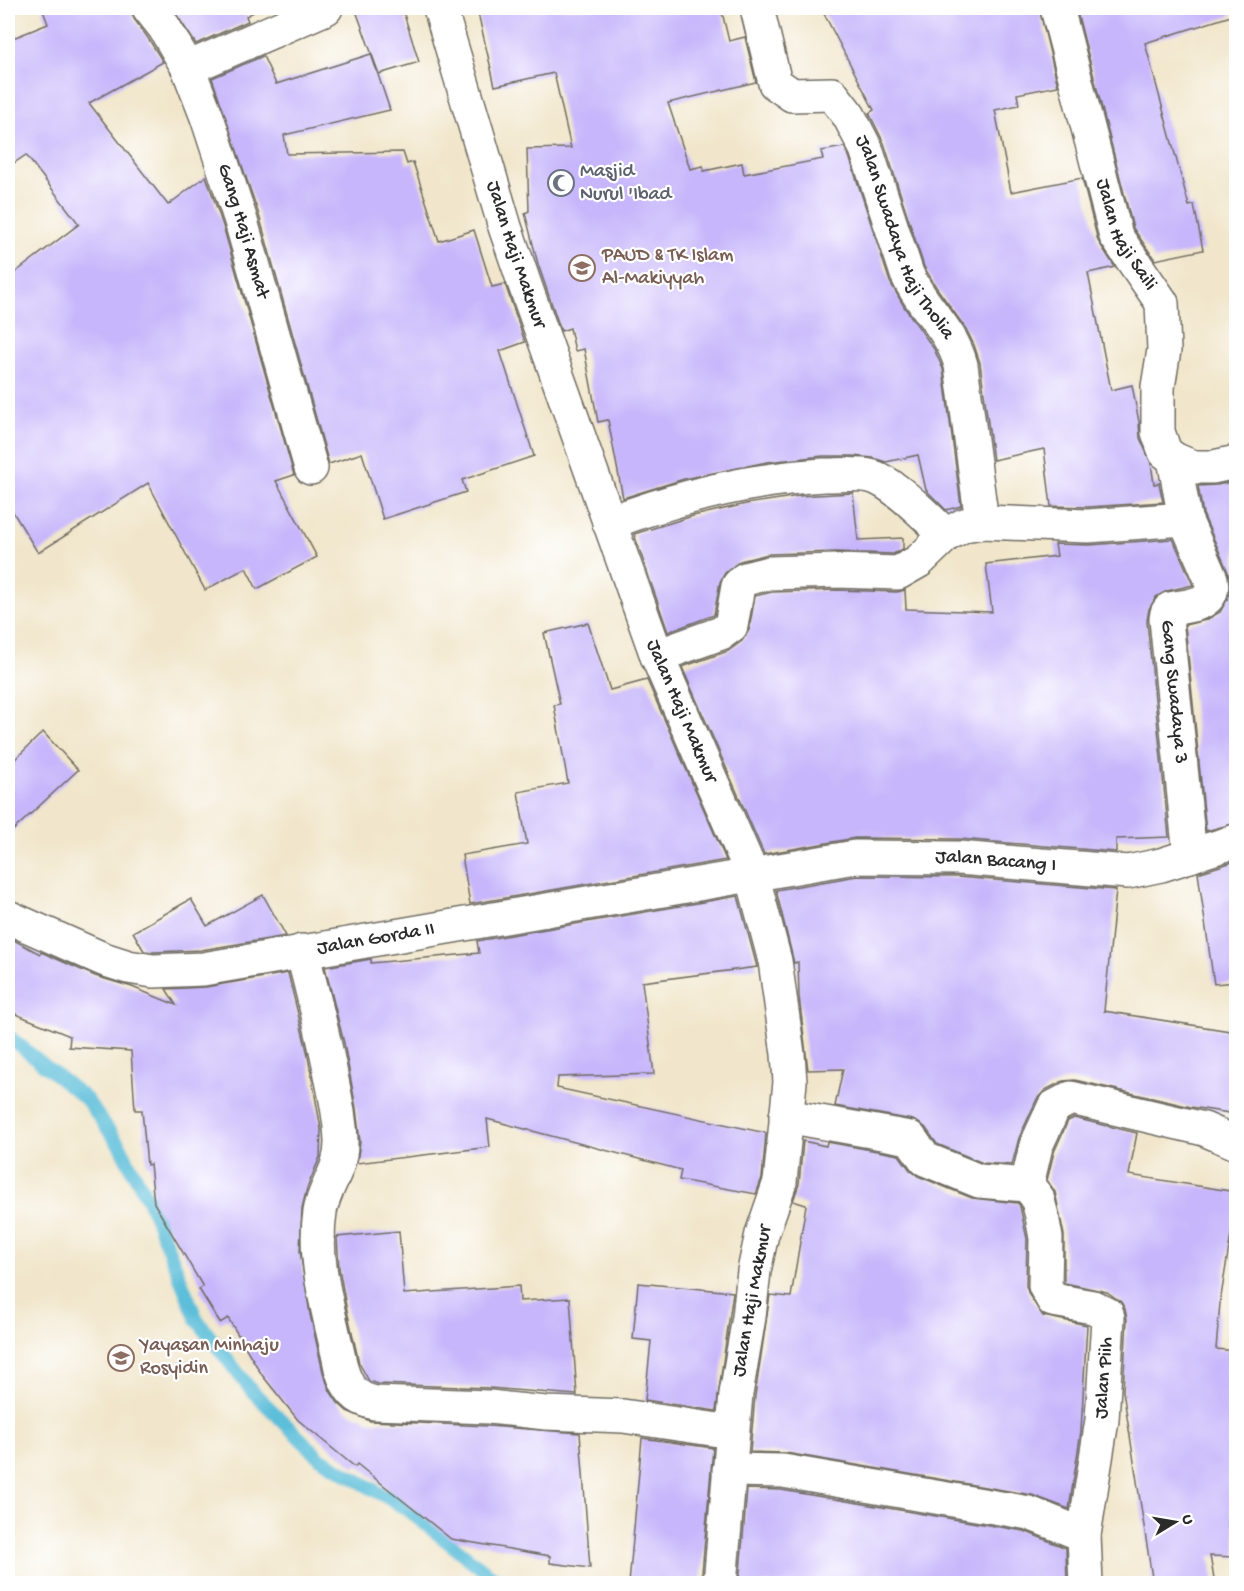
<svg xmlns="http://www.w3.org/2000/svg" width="1244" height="1591" viewBox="0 0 1244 1591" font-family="'Gochi Hand',sans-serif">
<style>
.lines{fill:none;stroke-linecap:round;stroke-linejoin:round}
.stream{stroke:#5bbed9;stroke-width:14}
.building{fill:#c7b6fb}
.street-casing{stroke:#706c63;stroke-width:36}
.street{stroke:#fff;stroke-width:33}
.labels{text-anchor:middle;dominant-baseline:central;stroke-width:4.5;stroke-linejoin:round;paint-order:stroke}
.worship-label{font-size:20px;fill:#5b616d;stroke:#fff;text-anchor:start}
.street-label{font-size:20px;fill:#2b2b2b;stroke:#fff}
.education-label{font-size:20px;fill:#785e54;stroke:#fff;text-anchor:start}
</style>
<rect width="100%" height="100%" fill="#fff"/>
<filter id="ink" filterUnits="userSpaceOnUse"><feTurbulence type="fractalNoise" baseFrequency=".0167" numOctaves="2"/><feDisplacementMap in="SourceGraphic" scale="12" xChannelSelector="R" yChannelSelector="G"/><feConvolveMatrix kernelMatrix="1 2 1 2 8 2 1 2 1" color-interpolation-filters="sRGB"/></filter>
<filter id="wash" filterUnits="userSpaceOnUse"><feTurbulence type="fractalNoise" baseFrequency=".008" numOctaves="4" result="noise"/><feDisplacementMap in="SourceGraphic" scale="24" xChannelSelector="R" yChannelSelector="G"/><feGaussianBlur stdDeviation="1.35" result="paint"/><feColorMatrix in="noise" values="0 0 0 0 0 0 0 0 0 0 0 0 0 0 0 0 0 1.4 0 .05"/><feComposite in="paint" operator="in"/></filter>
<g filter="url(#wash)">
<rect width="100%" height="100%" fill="#f1e6cb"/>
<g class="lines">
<polyline class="stream" points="8,1036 86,1099 120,1146 151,1206 197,1320 251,1390 320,1458 405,1508 501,1584"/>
</g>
<g id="blocks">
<g class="building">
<polygon points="42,8 131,8 134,19 148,38 163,62 89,103 168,205 206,176 223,226 294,475 276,481 317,557 257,589 246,568 205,590 148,483 38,553 8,504 8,278 79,224 26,155 8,167 8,40 48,24"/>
<polygon points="172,8 261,8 246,16 248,21 196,44"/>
<polygon points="355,8 402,8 419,62 379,74"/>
<polygon points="504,8 721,8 729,41 745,37 756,82 668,103 690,169 703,166 704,171 742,163 744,174 823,159 821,151 844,147 849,156 890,282 905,308 934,349 943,369 961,506 946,510 926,490 918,455 886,462 873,458 853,456 823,456 767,462 684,479 623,498 608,420 598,422 584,349 575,351 570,328 561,331 538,264 525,213 529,211 527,149 571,148 554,73 495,86 478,13"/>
<polygon points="821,8 1039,8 1058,86 1017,94 1019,105 995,110 1011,192 1082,178 1098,241 1115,267 1088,273 1111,390 1132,385 1139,422 1140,438 1151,463 1154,484 1159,483 1163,502 1088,507 1051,506 1044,449 993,460 980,363 974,345 966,329 936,287 924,267 884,143 869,113 874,110"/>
<polygon points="1076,8 1230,8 1231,16 1145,43 1189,206 1194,205 1203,250 1155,260 1133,228"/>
<polygon points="371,54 390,110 284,135 287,154 403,152 407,164 413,162 439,241 474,230 492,287 505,284 525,342 500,351 534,456 462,480 466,492 383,519 362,453 329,464 259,215 212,78 263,56 276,84"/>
<polygon points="1236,481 1236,823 1206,831 1185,625 1206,620 1220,612 1227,600 1230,587 1228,572 1203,514 1198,486 1217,485"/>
<polygon points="853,493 858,540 903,538 903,549 893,554 836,552 768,554 740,561 725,573 720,582 714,615 668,632 634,534 693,516 746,504 799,496"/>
<polygon points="1173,539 1193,585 1167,591 1156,597 1149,609 1147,621 1169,837 1116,839 1116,852 960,839 855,838 764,854 682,667 728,651 742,641 749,630 755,596 772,592 837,590 897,592 905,590 906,609 992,612 986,564 1057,556 1055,544 1089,545"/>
<polygon points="588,623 610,690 647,680 726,860 470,904 462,855 527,844 518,792 568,783 554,705 560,704 544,633"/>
<polygon points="43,732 78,770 8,835 8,766"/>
<polygon points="1236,861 1236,982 1214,984 1198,873"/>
<polygon points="857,876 957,877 1116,890 1104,1011 1236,1032 1236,1114 1191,1107 1075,1080 1063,1081 1045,1090 1037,1099 1019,1138 1012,1165 983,1163 937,1144 925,1127 913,1120 835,1106 843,1069 808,1070 799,996 798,962 794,963 776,890"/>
<polygon points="263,895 286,936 201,950 154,952 144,951 133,932 191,899 207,926"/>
<polygon points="738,896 757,967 642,982 654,1074 558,1077 557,1088 766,1133 762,1178 756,1194 679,1180 681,1170 487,1119 490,1147 357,1163 360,1142 356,1108 344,1043 325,967 371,959 371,963 479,953 477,941"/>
<polygon points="8,937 40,954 41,952 95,976 132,987 176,1005 166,989 206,987 288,973 307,1051 321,1129 320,1157 307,1188 302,1208 300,1251 310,1314 323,1372 330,1391 338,1403 347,1411 370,1421 488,1426 580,1433 590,1568 550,1563 550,1556 451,1539 357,1464 355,1467 298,1420 262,1375 228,1318 220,1323 199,1289 203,1287 154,1203 150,1164 147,1165 142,1110 135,1110 131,1051 69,1047 70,1036 8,1011"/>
<polygon points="1074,1118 1137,1133 1129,1175 1236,1192 1236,1203 1220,1303 1216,1349 1236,1351 1236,1557 1210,1556 1215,1584 1153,1584 1123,1391 1127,1319 1125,1309 1121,1302 1107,1292 1065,1283 1064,1281 1064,1235 1055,1192 1047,1180 1054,1152 1068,1121"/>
<polygon points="803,1141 826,1146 827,1142 899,1155 910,1170 918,1176 972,1198 1018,1203 1020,1206 1027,1239 1026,1286 1029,1295 1043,1316 1087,1325 1081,1431 1069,1509 1032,1495 786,1453 750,1452 755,1396 770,1295 791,1297 806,1205 793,1201 799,1184"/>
<polygon points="399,1231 404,1294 519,1286 520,1301 570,1298 577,1395 490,1388 378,1384 369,1381 359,1363 346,1306 339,1268 337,1237"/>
<polygon points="638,1283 733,1292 716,1411 645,1400 651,1341 633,1339"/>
<polygon points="642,1438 713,1448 701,1584 629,1584"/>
<polygon points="747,1489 781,1490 1024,1531 1066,1548 1067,1584 739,1584"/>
</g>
</g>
</g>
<g filter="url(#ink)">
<use href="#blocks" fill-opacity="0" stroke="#706c63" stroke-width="1.5"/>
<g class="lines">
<defs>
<g id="street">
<path id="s1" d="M149 8 164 27 188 68 207 117 241 221 311 468"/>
<path id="s2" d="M440 8 505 227 526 288 657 656 752 874 775 961 788 1054 790 1082 780 1182 762 1234 754 1271 749 1317 736 1394 720 1584"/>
<path id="s3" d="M757 8 775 83 792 95 832 94 849 116 866 149 907 274C923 310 950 326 961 365L982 522"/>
<path id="s4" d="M1057 8 1116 236 1162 303 1164 350 1158 387V432L1165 452 1174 459 1193 467H1213L1236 462"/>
<polyline points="188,68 326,8"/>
<path id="s5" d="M1174 459 1185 519 1211 579C1216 606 1190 605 1170 609L1167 613 1166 619 1190 856"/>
<path d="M609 523C678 497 751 479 824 475 838 475 857 473 870 476 893 481 928 519 946 535"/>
<polyline points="657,656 721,633 731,626 738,586 745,579 769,573 837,571 898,573 919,561 946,535 964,525 982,522 1088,526 1185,519"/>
<path id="s6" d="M8 917 103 959 128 967 153 971 203 969 855 857 958 858 1128 872 1161 865 1236 841"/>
<path d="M302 951C313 994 324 1036 332 1080 336 1100 341 1122 341 1143 341 1172 324 1186 320 1212 312 1263 331 1318 341 1368 347 1388 355 1399 375 1403L489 1407 546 1413 623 1416 732 1432"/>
<polyline points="786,1116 910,1138 925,1159 979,1181 1027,1185 1036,1146 1054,1107 1071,1098 1204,1129 1236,1143"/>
<polyline points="1027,1185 1037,1197 1042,1216 1046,1238 1045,1286 1053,1300 1093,1307 1107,1314 1108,1318 1102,1420 1084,1535 1086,1584"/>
<polyline points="729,1470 783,1471 1029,1513 1084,1535"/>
</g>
</defs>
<use href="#street" class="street-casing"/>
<use href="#street" class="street"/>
</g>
</g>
<defs>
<symbol id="mosque-ring" viewBox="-11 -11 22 22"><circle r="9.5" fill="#fff" stroke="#6b7280" stroke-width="1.5"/><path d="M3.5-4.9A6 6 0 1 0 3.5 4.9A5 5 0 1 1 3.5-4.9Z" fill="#6b7280"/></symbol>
<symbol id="school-ring" viewBox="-11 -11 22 22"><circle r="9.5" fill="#fff" stroke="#8d6e63" stroke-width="1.5"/><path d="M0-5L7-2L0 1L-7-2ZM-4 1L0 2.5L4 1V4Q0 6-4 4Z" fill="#8d6e63"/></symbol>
</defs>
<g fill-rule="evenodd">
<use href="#mosque-ring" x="546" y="168" width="30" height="30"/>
<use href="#school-ring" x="567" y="253" width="30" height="30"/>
<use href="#school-ring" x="106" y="1343" width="30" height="30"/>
</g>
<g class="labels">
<g class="worship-label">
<text x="580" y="172">Masjid<tspan x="580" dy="23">Nurul 'Ibad</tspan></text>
</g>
<g class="street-label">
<text stroke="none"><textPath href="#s1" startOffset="244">Gang Haji Asmat</textPath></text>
<text stroke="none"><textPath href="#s4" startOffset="238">Jalan Haji Saili</textPath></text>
<text stroke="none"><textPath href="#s3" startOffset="300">Jalan Swadaya Haji Tholia</textPath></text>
<text stroke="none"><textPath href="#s2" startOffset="258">Jalan Haji Makmur</textPath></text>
<text stroke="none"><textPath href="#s5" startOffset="270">Gang Swadaya 3</textPath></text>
<text stroke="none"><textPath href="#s2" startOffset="744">Jalan Haji Makmur</textPath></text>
<text stroke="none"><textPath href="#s6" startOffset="1008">Jalan Bacang I</textPath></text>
<text stroke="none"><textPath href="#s6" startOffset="381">Jalan Gorda II</textPath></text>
<text transform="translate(753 1301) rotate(-80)">Jalan Haji Makmur</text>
<text transform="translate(1105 1378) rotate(-86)">Jalan Piih</text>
</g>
<g class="education-label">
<text x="602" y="256">PAUD &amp; TK Islam<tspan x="602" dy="23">Al-Makiyyah</tspan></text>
<text x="140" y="1346">Yayasan Minhaju<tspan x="140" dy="23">Rosyidin</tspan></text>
</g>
</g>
<rect width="1244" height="1591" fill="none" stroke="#fff" stroke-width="30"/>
<g transform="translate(1175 1522) rotate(79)" stroke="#ffffff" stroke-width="4.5" paint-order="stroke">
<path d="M0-4.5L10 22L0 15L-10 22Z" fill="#2b2b2b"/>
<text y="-9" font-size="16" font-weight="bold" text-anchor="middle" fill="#2b2b2b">U</text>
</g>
</svg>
